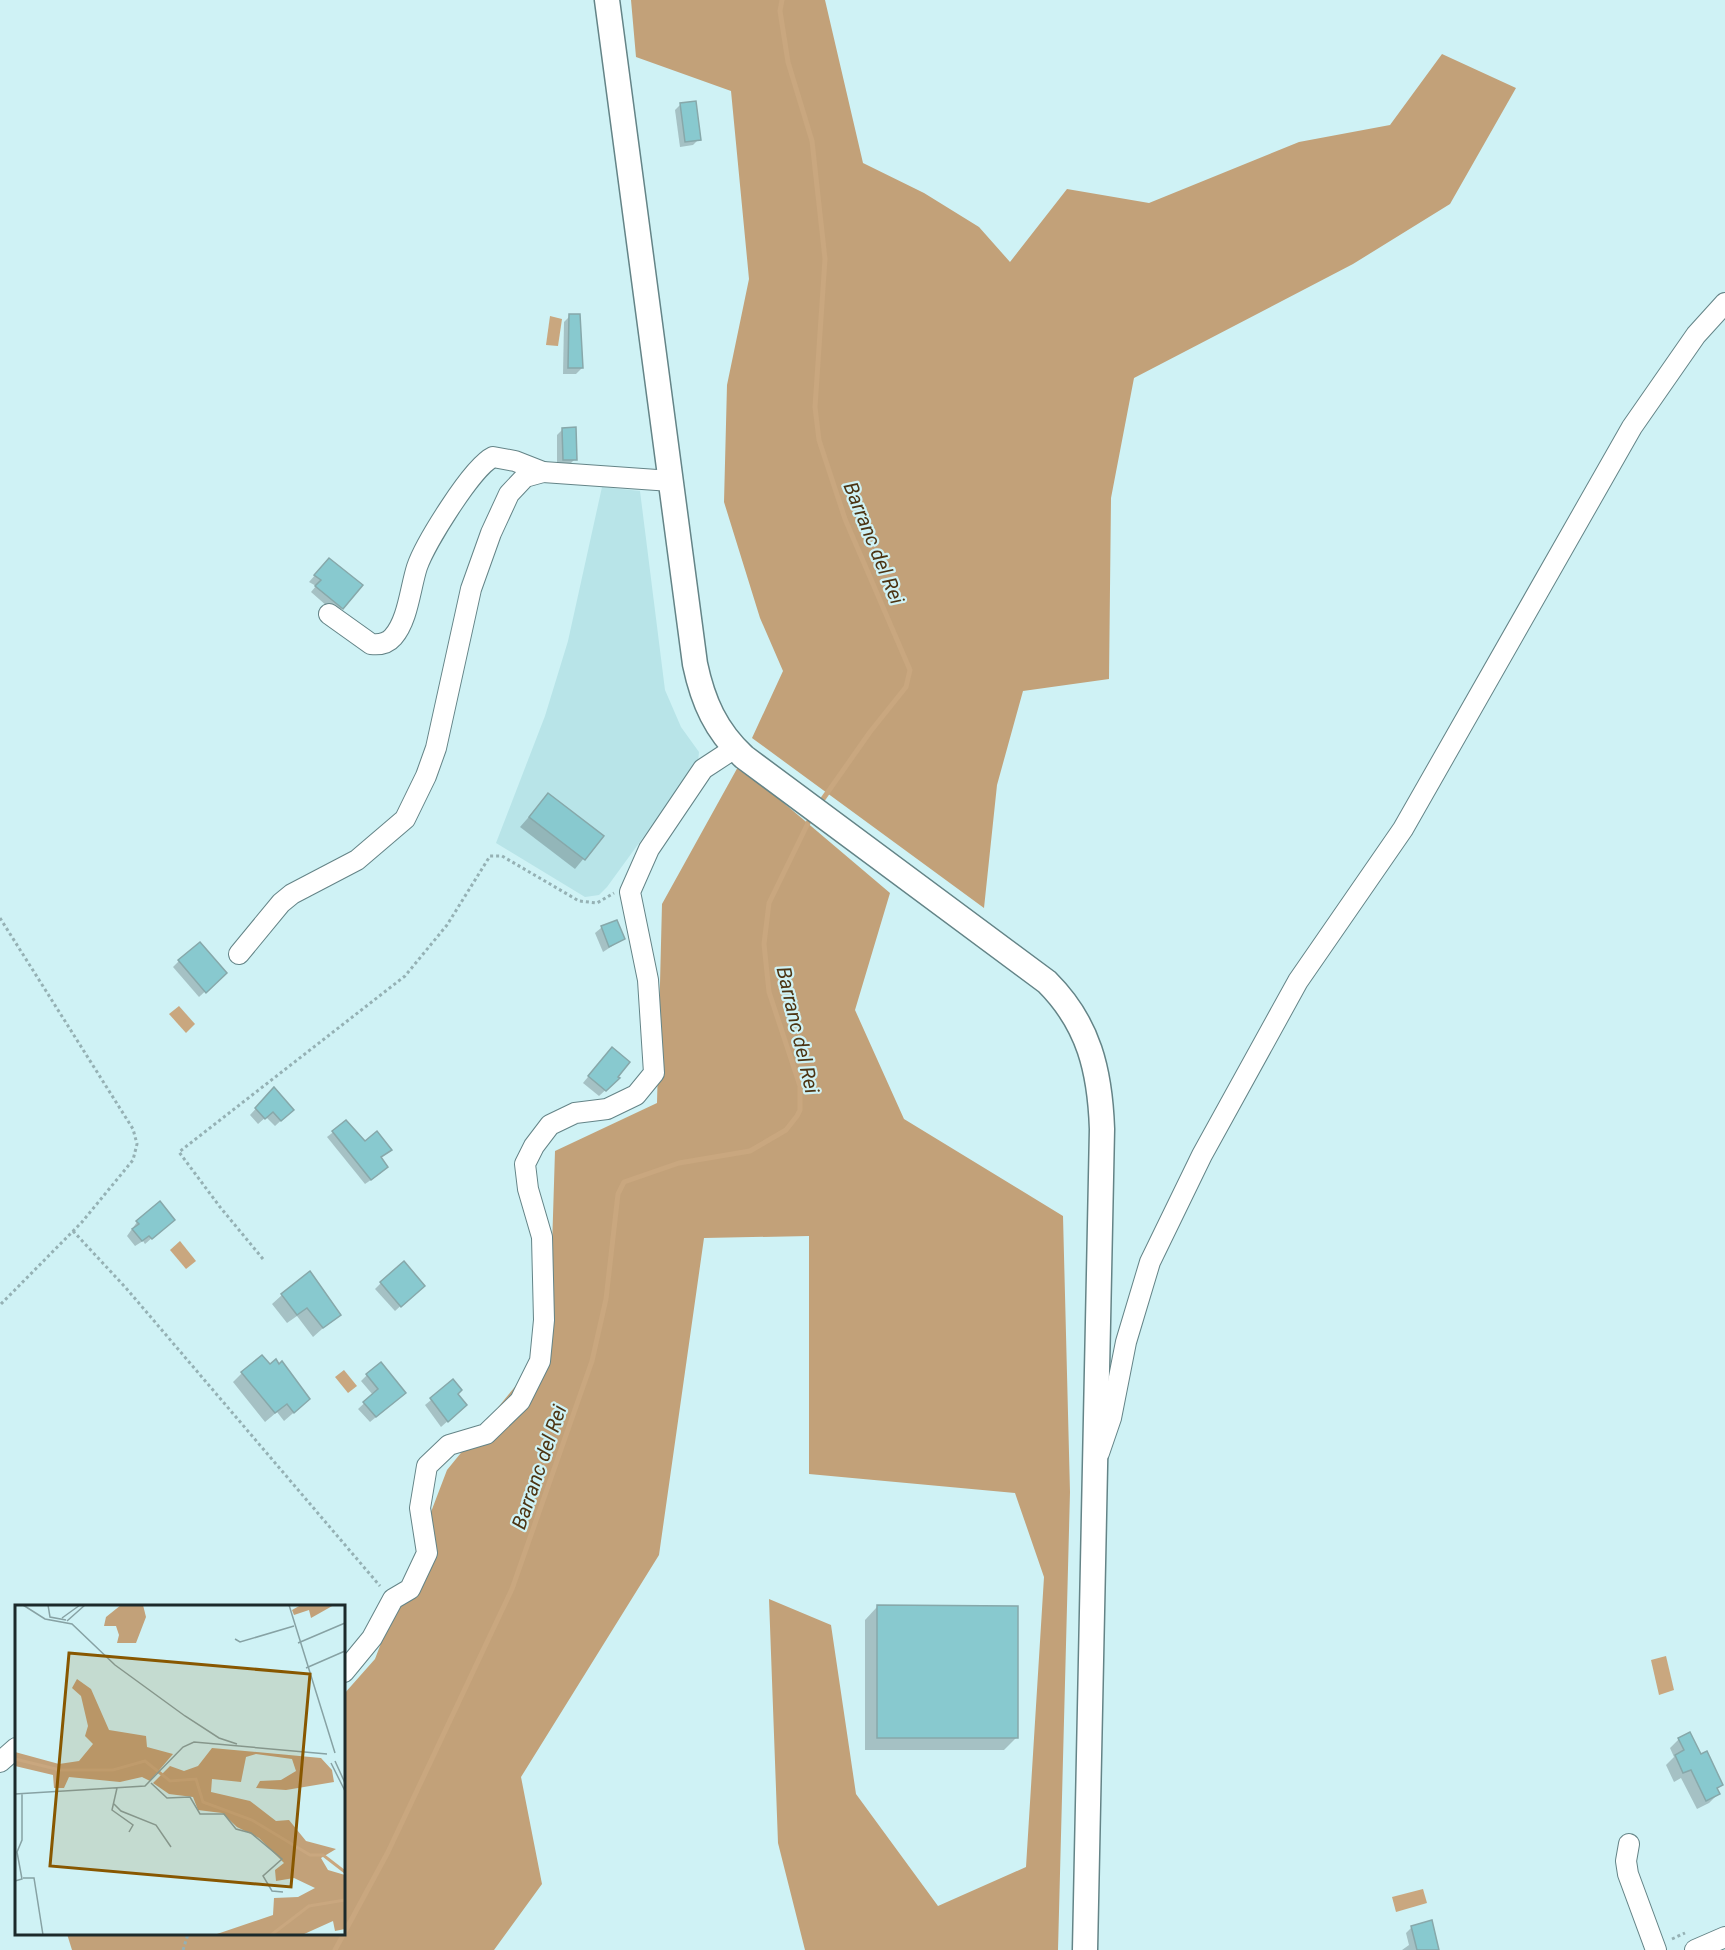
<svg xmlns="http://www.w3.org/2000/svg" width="1725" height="1950" viewBox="0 0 1725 1950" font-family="Roboto,sans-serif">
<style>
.built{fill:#b8e4e8}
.forest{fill:#c2a179}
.water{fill:#c9a77f}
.shadow{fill:#0003}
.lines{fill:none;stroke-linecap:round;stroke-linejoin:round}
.stream{stroke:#c9a77f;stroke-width:5}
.building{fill:#88c9cf;stroke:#87a8aa;stroke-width:1.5}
.minor-casing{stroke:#648487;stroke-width:22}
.major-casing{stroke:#648487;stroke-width:27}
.path{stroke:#95b1b4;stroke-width:3;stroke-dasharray:3 3;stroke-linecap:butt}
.minor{stroke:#fff;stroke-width:20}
.major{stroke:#fff;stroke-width:24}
.labels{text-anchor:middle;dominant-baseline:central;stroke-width:4.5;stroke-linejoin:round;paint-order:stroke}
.water-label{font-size:20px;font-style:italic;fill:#4c3413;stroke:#cff2f5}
.inset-river{fill:none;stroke:#c9a77f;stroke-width:3}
.inset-road{fill:none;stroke:#87a2a4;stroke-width:1.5}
.view{fill:#885700;fill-opacity:0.15;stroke:#885700;stroke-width:3}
.inset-edge{fill:none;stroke:#1c2a2b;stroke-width:3}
</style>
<rect width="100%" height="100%" fill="#cff2f5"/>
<polygon class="built" points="602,487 640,491 665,690 681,727 699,752 698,762 607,887 599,895 585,897 496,843 545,716 568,641"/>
<g class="forest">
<polygon points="631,0 825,0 863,163 924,193 979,227 1010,262 1067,189 1149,203 1299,142 1390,125 1442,54 1516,88 1450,204 1353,264 1134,378 1111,498 1109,679 1023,691 997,785 984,908 752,738 783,671 760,618 724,502 727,385 749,279 731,91 636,57"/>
<polygon points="739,765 890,893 855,1010 904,1119 1063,1216 1070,1492 1058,1950 805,1950 778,1843 769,1599 831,1625 856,1794 938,1906 1026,1867 1044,1577 1015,1493 809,1474 809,1236 704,1238 659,1555 521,1777 542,1884 494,1950 72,1950 67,1934 344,1934 344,1694 375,1659 447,1470 549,1345 555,1151 657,1103 662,904"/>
</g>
<g class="water">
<polygon points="550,316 562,319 558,346 546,345"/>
<polygon points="179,1006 195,1024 186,1033 169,1014"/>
<polygon points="180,1241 196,1261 186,1269 170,1250"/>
<polygon points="344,1370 357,1386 348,1393 335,1377"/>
<polygon points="1666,1656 1674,1690 1659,1695 1651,1660"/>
<polygon points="1423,1889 1427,1903 1396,1912 1392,1897"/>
</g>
<g class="shadow">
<polygon points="681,104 699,139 693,145 680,147 675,110"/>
<polygon points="570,316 582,368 576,374 563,374 564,322"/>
<polygon points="563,429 575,459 569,465 557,465 557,435"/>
<polygon points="323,566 342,608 336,614 311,592 316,586 309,582"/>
<polygon points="548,795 602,836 575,869 520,827"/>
<polygon points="616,922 623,939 603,952 595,933 601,928"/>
<polygon points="179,961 225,973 199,997 173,967"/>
<polygon points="606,1055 612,1084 599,1096 583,1083"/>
<polygon points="274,1089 287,1115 275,1126 266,1117 258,1124 250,1115"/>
<polygon points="346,1122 380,1158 381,1173 365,1184 327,1137"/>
<polygon points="137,1222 167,1225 145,1244 143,1241 135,1246 127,1236"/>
<polygon points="381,1283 417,1291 395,1311 375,1289"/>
<polygon points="282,1295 339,1314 313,1337 297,1316 287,1323 272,1304"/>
<polygon points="242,1373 299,1408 284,1421 277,1412 265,1422 233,1382"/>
<polygon points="367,1375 398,1399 370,1422 358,1409 373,1395 361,1381"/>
<polygon points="453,1382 459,1411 441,1427 425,1405"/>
<polygon points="877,1607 1017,1737 1004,1750 865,1750 865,1620"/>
<polygon points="1679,1739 1700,1756 1722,1784 1716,1790 1718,1794 1709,1803 1697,1809 1681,1778 1674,1782 1666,1765 1674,1757 1670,1748"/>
<polygon points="1412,1927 1438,1950 1402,1950 1409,1945 1406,1933"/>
</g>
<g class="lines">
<g class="stream">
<polyline points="782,0 780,11 788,62 812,141 825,259 815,407 819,440 845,519 910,670 906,687 870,732 818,806"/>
<polyline points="335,1950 388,1852 512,1589 592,1361 606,1299 618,1194 624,1182 679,1163 750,1151 786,1130 797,1116 800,1110 800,1086 769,992 764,944 769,903 811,817"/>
</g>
</g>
<g class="building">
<polygon points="696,101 701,140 685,142 680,103"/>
<polygon points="569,314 580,314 583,368 568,368"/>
<polygon points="576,427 577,460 563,460 562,428"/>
<polygon points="329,558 363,585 343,609 315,586 321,580 314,575"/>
<polygon points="548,793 604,836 585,860 529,817"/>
<polygon points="617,920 625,939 609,947 601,926"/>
<polygon points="200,942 227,973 206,993 178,960"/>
<polygon points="612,1047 630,1062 618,1077 620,1078 606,1091 588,1076"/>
<polygon points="274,1087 294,1110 281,1121 273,1112 265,1119 255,1108"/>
<polygon points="346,1120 365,1141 377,1131 392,1150 381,1157 388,1167 371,1180 332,1131"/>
<polygon points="160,1201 175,1220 152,1239 149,1236 142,1241 132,1229 139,1224 136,1221"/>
<polygon points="404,1261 425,1286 401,1307 380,1282"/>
<polygon points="310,1271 341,1315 323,1328 307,1308 297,1315 281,1294"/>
<polygon points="262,1355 270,1364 276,1359 279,1364 282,1361 310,1399 294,1413 287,1404 275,1413 241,1372"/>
<polygon points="381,1362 406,1393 376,1417 363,1402 378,1389 366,1374"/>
<polygon points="453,1379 462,1390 458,1394 467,1405 448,1422 430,1398"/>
<polygon points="877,1605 1018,1606 1018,1738 877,1738"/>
<polygon points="1690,1732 1701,1754 1707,1751 1723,1785 1717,1788 1720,1794 1706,1801 1691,1770 1683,1773 1675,1755 1684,1750 1678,1738"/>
<polygon points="1432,1920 1439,1950 1417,1950 1411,1926"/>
</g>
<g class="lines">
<defs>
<g id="minor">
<path d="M329 614 371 644C379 645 387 644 393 637 408 620 410 589 417 567 425 544 472 467 493 457L515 461 543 472 671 481"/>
<polyline points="239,954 281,903 292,894 357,860 405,819 426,776 436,748 471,589 491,533 509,494 525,477 543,472"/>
<polyline points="1099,1453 1111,1418 1126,1342 1150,1262 1202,1155 1298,981 1403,829 1632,427 1696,335 1725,303"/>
<polyline points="344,1672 372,1638 393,1599 410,1589 427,1553 420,1508 427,1466 449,1445 486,1434 520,1401 540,1361 544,1320 542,1237 528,1189 525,1164 534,1146 550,1125 575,1113 607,1109 636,1095 654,1073 648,980 630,892 649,849 703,769 735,748"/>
<polyline points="0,1762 16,1748"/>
<polyline points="1629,1844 1626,1861 1628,1874 1656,1950"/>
<polyline points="1695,1950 1725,1937"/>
</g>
<path id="major" d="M607 0 695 664C703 702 716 731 744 757L1047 982C1089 1024 1100 1071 1102 1129L1085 1950"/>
</defs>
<use href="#minor" class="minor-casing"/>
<use href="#major" class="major-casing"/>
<g class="path">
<polyline points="0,918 133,1129 137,1144 133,1160 82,1222 0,1305"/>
<polyline points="73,1231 126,1288 380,1586"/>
<polyline points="263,1259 220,1207 179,1152 405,976 447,925 490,856 502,856 579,901 597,903 614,893"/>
<polyline points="1672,1939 1685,1933"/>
<polyline points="183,1950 188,1934"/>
</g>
<use href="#minor" class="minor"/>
<use href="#major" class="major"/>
</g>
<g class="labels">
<g class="water-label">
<text transform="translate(874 543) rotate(68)">Barranc del Rei</text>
<text transform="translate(798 1030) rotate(77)">Barranc del Rei</text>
<text transform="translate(539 1467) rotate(-71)">Barranc del Rei</text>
</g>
</g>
<g transform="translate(15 1605)">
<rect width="330" height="330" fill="#cff2f5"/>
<path d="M106 0H128L131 12 121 38H102L104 30 101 21H89L91 12ZM286 0H319L296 13 294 5 279 10 277 5ZM62 74 76 84 94 125 131 131 132 142 158 149 135 176 127 172 105 177 54 172 49 183H39L38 170 0 161V147L44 159 64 156 78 139 70 131 73 121 66 91 57 83ZM197 143 306 153 317 165 319 177 271 185 241 183 245 176 266 175 281 166 277 154 241 149 231 152 226 177 197 174 196 187 235 196 261 216 274 215 291 236 321 244 306 253 313 265 330 270V324L320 326 318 316 287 330H199L258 310 259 293 283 292 300 283 279 273 261 276 260 265 269 258 244 233 222 222 207 208 183 205 178 192 154 189 138 178 155 161 169 166 183 161Z" fill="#c2a179"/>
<path class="inset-river" d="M0 154 45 165H98L130 156 155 176 181 174 188 197 237 215 295 250H308L330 267M256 330 294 301 330 295"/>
<path class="inset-road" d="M8 0 30 14 57 19 100 60 170 111 204 133 222 139M33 0 35 12 51 15M274 0 320 148M47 13 65 0M52 16 70 0M220 34 225 37 279 21M283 38 330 18M291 63 330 46M320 156 330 178M316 158 330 186M136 178 152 193 175 192 185 209H209L221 224 236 228 267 254 248 271 257 286 268 287M102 183 97 205 118 220 114 227M0 189 130 181 168 142 179 137 312 149M99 199 106 206 141 220 156 242M8 273H19L28 330M0 276 7 274 2 247 7 235V189"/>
<path class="view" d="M54 48 295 69 276 282 35 261Z"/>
<rect width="330" height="330" class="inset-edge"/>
</g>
</svg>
